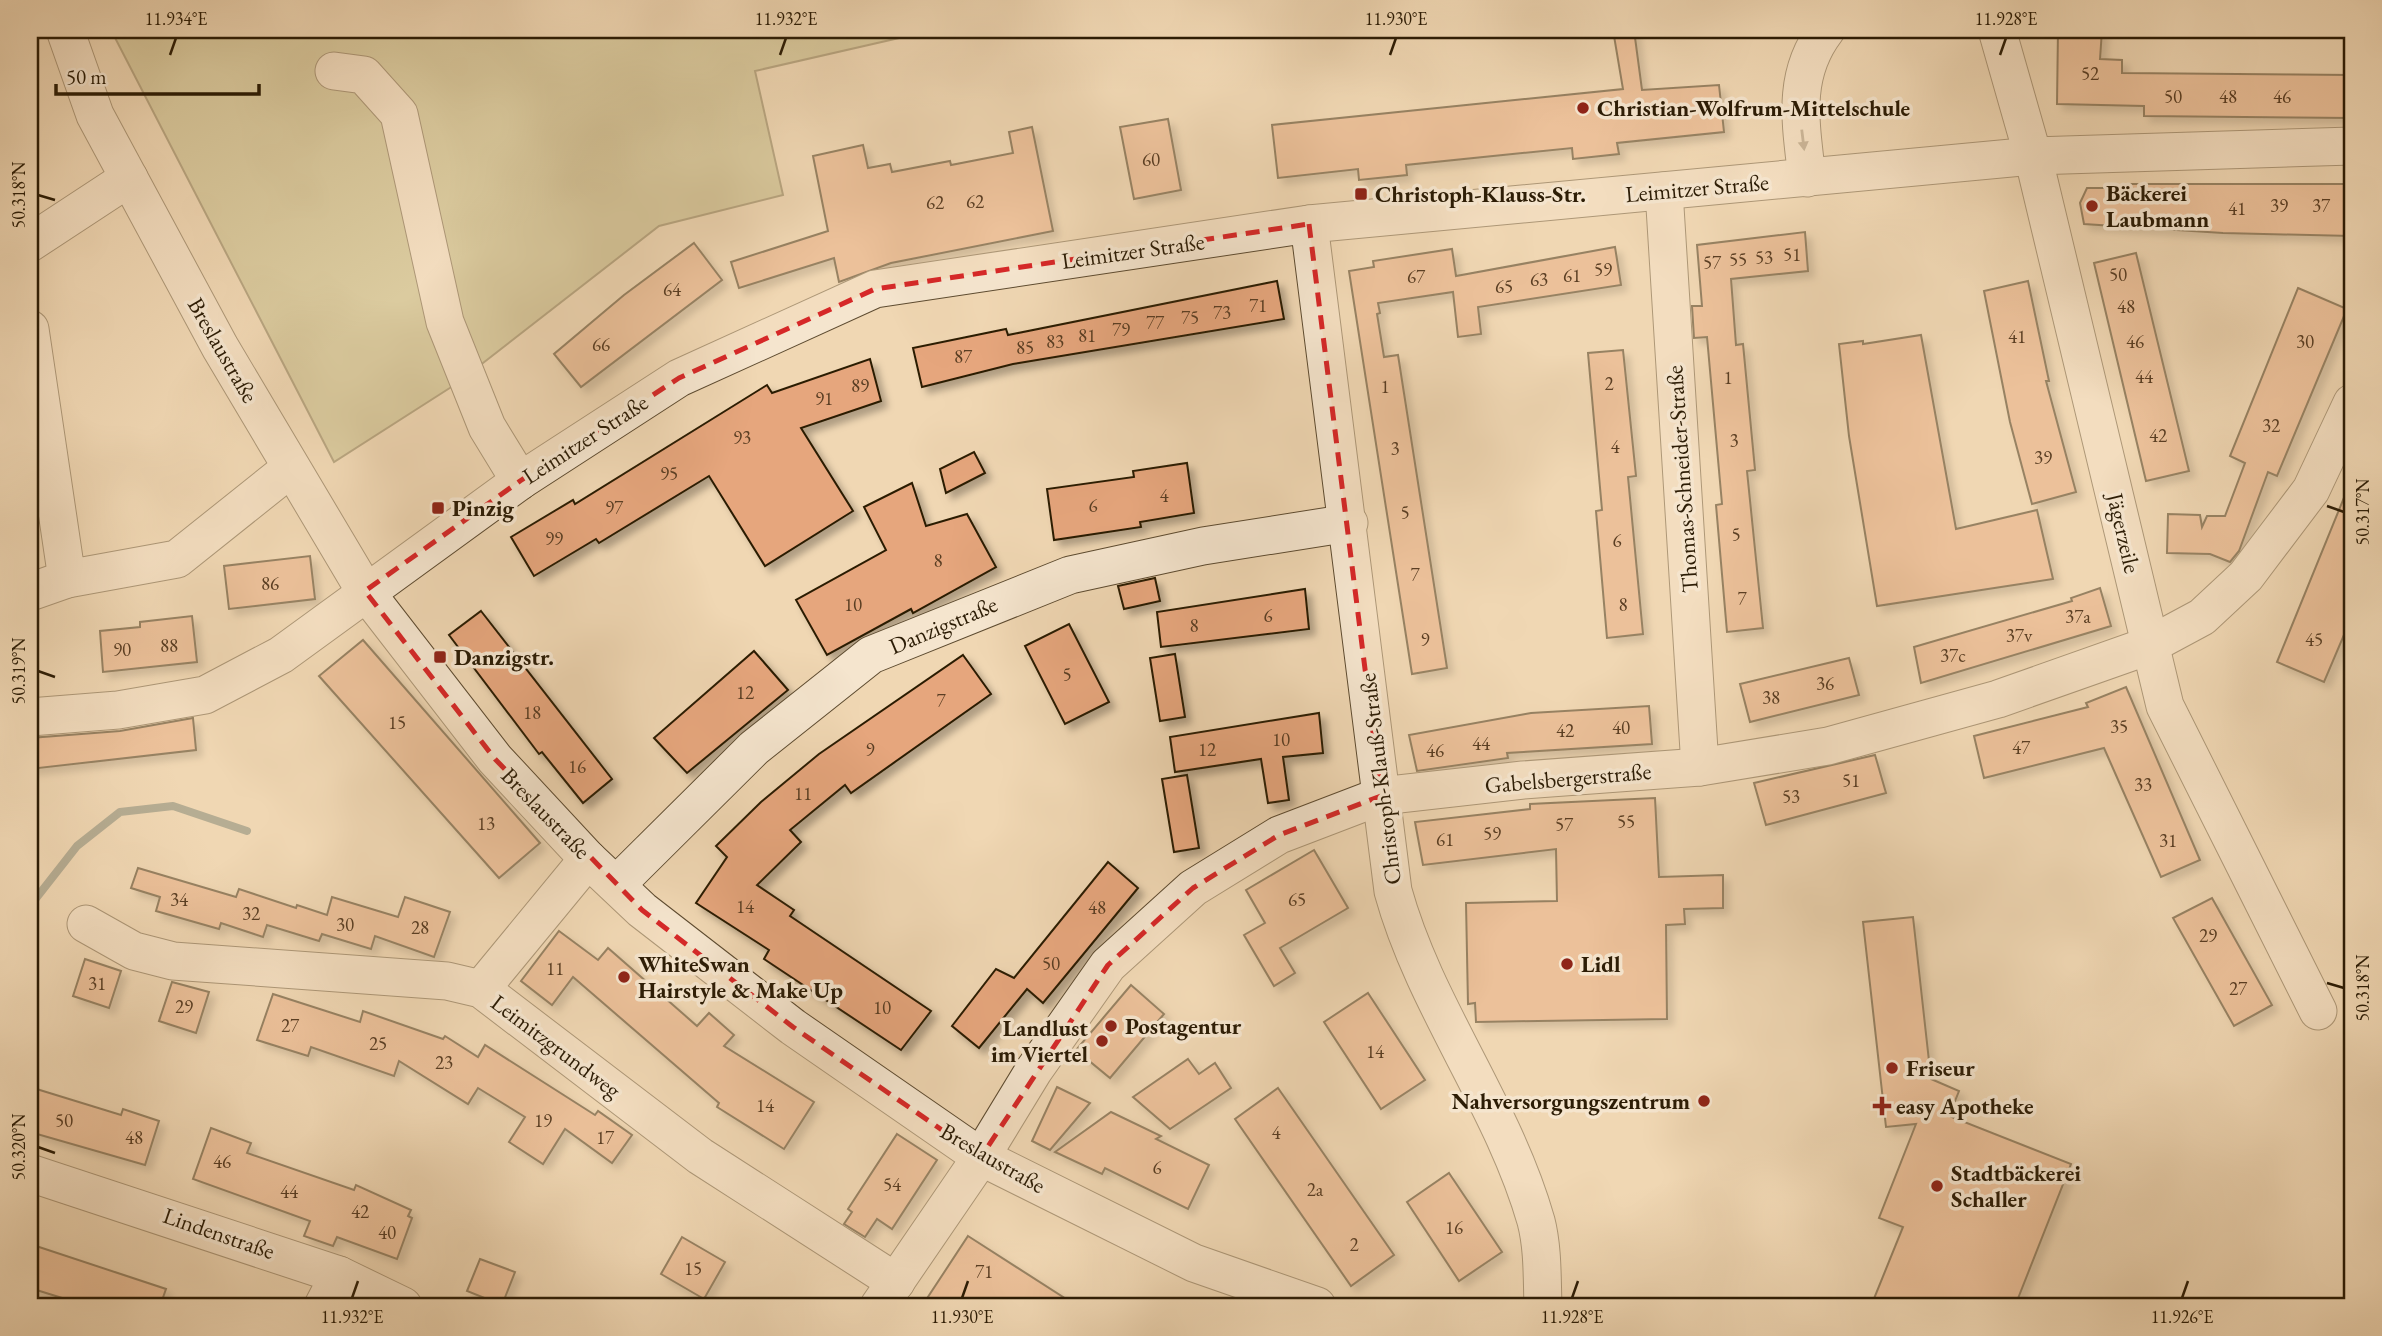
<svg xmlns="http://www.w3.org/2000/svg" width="2382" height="1336" viewBox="0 0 2382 1336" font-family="'EB Garamond',serif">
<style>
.green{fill:#c2bc87;stroke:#776c46;stroke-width:2}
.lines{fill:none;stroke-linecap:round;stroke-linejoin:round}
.stream{stroke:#6f7a6d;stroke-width:8}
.building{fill:#e6a67d;stroke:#2c1c05;stroke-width:2;filter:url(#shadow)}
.minor-casing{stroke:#5d4b30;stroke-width:39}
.minor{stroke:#f5e5ce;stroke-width:37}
.oneway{fill:#9b8b74}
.marked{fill:none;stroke:#d62828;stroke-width:5;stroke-dasharray:14 9;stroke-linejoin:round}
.ticks{fill:none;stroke:#2c1c05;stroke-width:2.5}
.poi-dot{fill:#8f2418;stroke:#f5e5ce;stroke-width:2.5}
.labels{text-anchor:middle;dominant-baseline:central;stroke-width:7;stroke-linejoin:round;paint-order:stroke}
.number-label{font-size:19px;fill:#5a3e23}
.poi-label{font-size:23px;font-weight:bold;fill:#2c1c05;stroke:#f5e5ce;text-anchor:start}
.street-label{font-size:23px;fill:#2c1c05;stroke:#f5e5ce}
.neatline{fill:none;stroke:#2c1c05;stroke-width:2.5}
.ticks-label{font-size:18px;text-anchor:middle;fill:#2c1c05}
</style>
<defs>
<filter id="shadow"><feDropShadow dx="6" dy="6" stdDeviation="3.5" flood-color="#0004"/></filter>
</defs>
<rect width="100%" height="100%" fill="#f0d7b3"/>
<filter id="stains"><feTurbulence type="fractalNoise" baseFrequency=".00286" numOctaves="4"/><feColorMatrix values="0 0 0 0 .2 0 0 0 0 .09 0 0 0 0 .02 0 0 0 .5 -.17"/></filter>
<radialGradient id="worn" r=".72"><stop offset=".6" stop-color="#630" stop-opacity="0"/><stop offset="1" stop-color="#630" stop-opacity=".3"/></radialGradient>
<polygon class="green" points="111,30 934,30 755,71 783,195 659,226 456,384 334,462"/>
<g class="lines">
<polyline class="stream" points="30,906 77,846 120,812 173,806 247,831"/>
</g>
<g class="building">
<polygon points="1613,30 1634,30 1642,90 1719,85 1724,132 1617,143 1619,154 1573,159 1572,148 1406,165 1407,175 1359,180 1358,169 1278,178 1272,125 1623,89"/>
<polygon points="2058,30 2102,30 2100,59 2122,60 2122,73 2352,75 2352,118 2144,116 2144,106 2057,104"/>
<polygon points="1168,119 1181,190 1134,199 1120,127"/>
<polygon points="1032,127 1053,231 891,263 839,282 834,258 739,288 731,262 828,231 813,156 863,145 868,168 890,164 892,172 950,161 951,165 1013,153 1009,132"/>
<polygon points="2127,184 2352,184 2352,236 2223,233 2084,224 2080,203 2087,188 2128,188"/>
<polygon points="1805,232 1808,271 1731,279 1736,345 1743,344 1755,470 1747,471 1763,628 1727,632 1716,505 1722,504 1707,337 1694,338 1692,306 1702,306 1697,245"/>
<polygon points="694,243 722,280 581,387 554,354 624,295"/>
<polygon points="1615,247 1621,285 1478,307 1481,334 1458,337 1453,292 1378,303 1380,313 1377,314 1384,357 1398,355 1447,668 1412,674 1349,271 1374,267 1373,261 1452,249 1456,276"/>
<polygon points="2136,253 2189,471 2146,481 2094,263"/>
<polygon points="1277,281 1284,319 1013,364 922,387 913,348 1006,329 1008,335"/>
<polygon points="2028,281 2049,381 2046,381 2076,492 2032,504 2010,422 1984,291"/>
<polygon points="2298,288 2347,309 2277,476 2268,472 2239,551 2230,562 2210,554 2167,553 2168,514 2200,515 2202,527 2207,516 2225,516 2245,463 2230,456"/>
<polygon points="1921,335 1956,529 2037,510 2053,579 1877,606 1849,436 1839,344 1863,341 1863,344"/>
<polygon points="1623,350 1636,476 1628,477 1643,634 1607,638 1596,511 1602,510 1588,353"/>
<polygon points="870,359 881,401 801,428 853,511 765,566 709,476 599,543 596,539 534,576 511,537 573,500 575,504 767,385 772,393"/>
<polygon points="974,452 985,473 946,493 940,469"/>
<polygon points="1187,463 1194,513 1140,522 1141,527 1054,540 1047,489 1134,477 1133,471"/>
<polygon points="2352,478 2352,616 2324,682 2277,662"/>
<polygon points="912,483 926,526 967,514 996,567 913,613 911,609 827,655 796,600 886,550 864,507"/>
<polygon points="310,556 315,599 229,609 224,566"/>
<polygon points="1155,578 1160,601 1124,609 1118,586"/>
<polygon points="2100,588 2111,626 1921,683 1914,647 2072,601 2071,598"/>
<polygon points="1305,589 1309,629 1161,647 1157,612"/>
<polygon points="481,611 612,779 583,803 542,752 539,754 449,635"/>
<polygon points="192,616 197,662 103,672 100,631 140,627 140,622"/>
<polygon points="1069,624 1109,702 1065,724 1025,646"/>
<polygon points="363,640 540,843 499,878 319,676"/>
<polygon points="754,651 788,690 687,773 654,738"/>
<polygon points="1175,654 1185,717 1160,721 1150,658"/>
<polygon points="963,655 991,694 851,793 845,785 790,830 801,842 757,885 794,910 790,916 931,1011 901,1050 764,959 769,950 696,903 727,857 716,846 761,802 819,754"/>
<polygon points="1849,658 1859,695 1750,722 1740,684"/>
<polygon points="2126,687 2200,860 2161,877 2104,748 1984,778 1974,736 2088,707 2086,703"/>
<polygon points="1649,706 1652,744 1507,753 1508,758 1417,771 1409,735 1531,713"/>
<polygon points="1319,713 1323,753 1283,757 1289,800 1268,803 1261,759 1175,772 1170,737"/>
<polygon points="193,718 196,750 30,769 30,738 120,731"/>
<polygon points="1875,755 1886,793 1766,825 1754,783"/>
<polygon points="1187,775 1199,848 1174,852 1162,779"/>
<polygon points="1655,798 1659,877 1723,875 1723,908 1684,909 1685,924 1666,925 1667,1019 1476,1022 1475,1003 1468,1004 1466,903 1557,901 1556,849 1423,865 1415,822 1530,809 1530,804"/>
<polygon points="1314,850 1348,908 1280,948 1295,973 1274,986 1244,935 1265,923 1246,890"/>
<polygon points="1108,862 1138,888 1043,1003 1027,989 979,1048 952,1026 996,969 1014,978"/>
<polygon points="138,868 236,897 239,889 296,908 297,905 327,915 332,897 398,917 405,897 450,912 434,957 375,936 371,949 322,934 319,941 267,925 263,937 221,923 219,929 156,911 160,897 131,888"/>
<polygon points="2212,898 2272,1005 2234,1026 2173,918"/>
<polygon points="1913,917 1931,1079 1959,1091 1949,1116 2071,1164 2015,1306 1871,1306 1903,1227 1879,1218 1916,1124 1886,1127 1863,922"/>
<polygon points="559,931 598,960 608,948 697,1026 709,1013 734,1035 724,1046 814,1102 784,1149 717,1107 719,1103 573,977 552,1005 521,981"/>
<polygon points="85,959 121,971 109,1008 73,996"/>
<polygon points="172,982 209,992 196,1033 159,1021"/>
<polygon points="1131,985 1164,1014 1110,1078 1076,1050"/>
<polygon points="1368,993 1425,1080 1381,1109 1324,1022"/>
<polygon points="273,994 360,1022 363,1011 443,1039 445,1036 478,1057 485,1045 595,1115 598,1111 632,1135 612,1163 565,1129 543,1164 509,1142 525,1117 478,1088 468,1104 399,1061 394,1076 311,1047 308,1056 257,1040"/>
<polygon points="1188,1059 1199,1074 1215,1063 1231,1088 1170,1129 1133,1097"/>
<polygon points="30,1087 121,1115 123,1109 159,1121 145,1165 30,1132"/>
<polygon points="1057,1087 1090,1103 1050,1150 1032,1141"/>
<polygon points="1278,1088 1394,1255 1351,1286 1235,1119"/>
<polygon points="1111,1112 1161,1136 1156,1139 1209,1165 1188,1209 1105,1168 1102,1174 1055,1152"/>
<polygon points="211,1128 251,1143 247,1153 354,1190 356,1185 411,1210 408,1216 412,1218 397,1259 337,1237 333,1246 304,1236 310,1221 193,1179"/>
<polygon points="897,1134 937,1160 892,1229 877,1219 865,1237 844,1224 852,1212 848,1209"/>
<polygon points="1449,1173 1502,1252 1459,1281 1407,1202"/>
<polygon points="968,1236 1077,1306 922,1306"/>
<polygon points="682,1237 725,1262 704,1299 661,1274"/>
<polygon points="30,1244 166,1289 160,1306 74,1306 75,1302 30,1288"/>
<polygon points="480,1259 515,1272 502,1305 467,1291"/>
</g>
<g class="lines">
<defs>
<g id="minor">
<polyline points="65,30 95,115 220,347 365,591 495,759 588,859 642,910 793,1027 981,1157 1194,1263 1317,1306"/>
<polyline points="1997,30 2033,156 2165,706 2318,1011"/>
<polyline points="334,71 364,75 399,114 445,322 487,427 520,481"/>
<path d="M1807 178C1801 124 1791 76 1826 30"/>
<polyline points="1664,191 1700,767"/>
<path d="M1309 224 1393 891C1425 1007 1503 1105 1536 1221 1543 1248 1542 1278 1543 1306"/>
<polyline points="30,243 129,178"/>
<polyline points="30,329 67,579 177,559 291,468"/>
<polyline points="30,592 67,579"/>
<polyline points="30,717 118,710 205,695 281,655 520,481 679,378 875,289 1309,224 2033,156 2352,146"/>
<polyline points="617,884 754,748 871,655 1070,575 1203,546 1349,523"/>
<polyline points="86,924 134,951 173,961 447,981 481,989 700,1156 896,1282"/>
<polyline points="481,989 588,859"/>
<polyline points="30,1173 339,1275 403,1306"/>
<polyline points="323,1306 339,1275"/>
<polyline points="879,1306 981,1157 1034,1070 1108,965 1193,888 1279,835 1381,796 1523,780 1700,767 1828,746 1998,699 2148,646 2202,617 2246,576 2311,490 2352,403"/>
</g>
</defs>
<use href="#minor" class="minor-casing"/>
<use href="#minor" class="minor"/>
</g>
<defs><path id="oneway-solid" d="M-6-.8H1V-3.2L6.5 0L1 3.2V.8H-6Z" transform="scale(1.75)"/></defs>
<use class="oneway" href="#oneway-solid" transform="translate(1803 140) rotate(83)"/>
<path d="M0 0H2382V1336H0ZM1309 224 1381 796 1279 835 1193 888 1108 965 981 1157 793 1027 642 910 495 759 365 591 520 481 679 378 875 289Z" fill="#f0d7b3" fill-opacity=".55" fill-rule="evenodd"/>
<path class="marked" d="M1309 224 1381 796 1279 835 1193 888 1108 965 981 1157 793 1027 642 910 495 759 365 591 520 481 679 378 875 289Z"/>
<path class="ticks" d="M170 55 176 38M780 55 786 38M1390 55 1396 38M2000 55 2006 38M38 195 55 200M2327 506 2344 512M38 671 55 677M2327 983 2344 988M38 1147 55 1153M352 1298 358 1281M962 1298 968 1281M1572 1298 1578 1281M2182 1298 2188 1281"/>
<g class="poi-dot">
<circle cx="1583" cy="108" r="7"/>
<rect x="1354" y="187" width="14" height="14" rx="3.5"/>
<circle cx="2092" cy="206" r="7"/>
<rect x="431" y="501" width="14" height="14" rx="3.5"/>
<rect x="433" y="650" width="14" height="14" rx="3.5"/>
<circle cx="1567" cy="964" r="7"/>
<circle cx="624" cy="977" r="7"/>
<circle cx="1111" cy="1026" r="7"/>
<circle cx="1102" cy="1041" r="7"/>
<circle cx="1892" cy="1068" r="7"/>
<circle cx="1704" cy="1101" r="7"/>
<path d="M1878.5 1095.5h7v7h7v7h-7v7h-7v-7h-7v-7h7z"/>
<circle cx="1937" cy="1186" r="7"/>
</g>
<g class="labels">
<g class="number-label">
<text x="2090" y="73">52</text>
<text x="2173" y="96">50</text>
<text x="2228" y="96">48</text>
<text x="2282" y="96">46</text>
<text x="1151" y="159">60</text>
<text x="975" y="201">62</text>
<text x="935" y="202">62</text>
<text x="2279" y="205">39</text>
<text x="2321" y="205">37</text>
<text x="2237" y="208">41</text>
<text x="1792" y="254">51</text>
<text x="1764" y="257">53</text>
<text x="1738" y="259">55</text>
<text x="1712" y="262">57</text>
<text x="1603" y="269">59</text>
<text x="2118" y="274">50</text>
<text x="1572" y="275">61</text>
<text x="1416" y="276">67</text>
<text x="1539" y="279">63</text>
<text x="1504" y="286">65</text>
<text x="672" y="289">64</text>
<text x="1258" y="305">71</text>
<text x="2126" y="306">48</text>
<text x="1222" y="312">73</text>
<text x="1190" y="317">75</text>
<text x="1155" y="322">77</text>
<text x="1121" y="329">79</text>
<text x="1087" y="335">81</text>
<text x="2017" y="336">41</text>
<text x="1055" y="341">83</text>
<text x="2135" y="341">46</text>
<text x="2305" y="341">30</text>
<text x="601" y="344">66</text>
<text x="1025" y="347">85</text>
<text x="963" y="356">87</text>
<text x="2144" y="376">44</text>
<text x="1728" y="377">1</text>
<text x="1609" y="383">2</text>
<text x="860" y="385">89</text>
<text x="1385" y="386">1</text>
<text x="824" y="398">91</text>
<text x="2271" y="425">32</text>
<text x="2158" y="435">42</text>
<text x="742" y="437">93</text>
<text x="1734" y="440">3</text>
<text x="1615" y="446">4</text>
<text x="1395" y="448">3</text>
<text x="2043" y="457">39</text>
<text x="669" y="473">95</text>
<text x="1164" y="495">4</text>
<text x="1093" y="505">6</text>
<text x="614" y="507">97</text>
<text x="1405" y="512">5</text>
<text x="1736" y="534">5</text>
<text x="554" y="538">99</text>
<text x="1617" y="540">6</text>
<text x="938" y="560">8</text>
<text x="1415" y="574">7</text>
<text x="270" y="583">86</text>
<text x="1742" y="598">7</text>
<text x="853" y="604">10</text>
<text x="1623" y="604">8</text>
<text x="1268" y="615">6</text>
<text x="2078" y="616">37a</text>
<text x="1194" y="625">8</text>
<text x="2019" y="635">37v</text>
<text x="1425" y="639">9</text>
<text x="2314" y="639">45</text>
<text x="169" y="645">88</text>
<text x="122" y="649">90</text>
<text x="1953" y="655">37c</text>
<text x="1067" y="674">5</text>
<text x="1825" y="683">36</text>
<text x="745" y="692">12</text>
<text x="1771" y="697">38</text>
<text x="941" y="700">7</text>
<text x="532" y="712">18</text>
<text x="397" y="722">15</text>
<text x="2119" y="726">35</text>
<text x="1621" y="727">40</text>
<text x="1565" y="730">42</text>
<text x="1281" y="739">10</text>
<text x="1481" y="743">44</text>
<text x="2021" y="747">47</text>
<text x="870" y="749">9</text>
<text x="1207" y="749">12</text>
<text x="1435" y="750">46</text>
<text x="577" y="766">16</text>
<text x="1851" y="780">51</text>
<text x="2143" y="784">33</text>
<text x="803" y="793">11</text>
<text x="1791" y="796">53</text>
<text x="1626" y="821">55</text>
<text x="486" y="823">13</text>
<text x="1564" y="824">57</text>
<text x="1492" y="833">59</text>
<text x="1445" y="839">61</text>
<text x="2168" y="840">31</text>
<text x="179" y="899">34</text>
<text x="1297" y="899">65</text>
<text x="745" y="906">14</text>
<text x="1097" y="907">48</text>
<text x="251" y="913">32</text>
<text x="345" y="924">30</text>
<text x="420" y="927">28</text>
<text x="2208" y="935">29</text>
<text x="1051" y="963">50</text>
<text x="555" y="968">11</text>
<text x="97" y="983">31</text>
<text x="2238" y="988">27</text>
<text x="184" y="1006">29</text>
<text x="882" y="1007">10</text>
<text x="290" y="1025">27</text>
<text x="378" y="1043">25</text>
<text x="1375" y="1051">14</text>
<text x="444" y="1062">23</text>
<text x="765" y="1105">14</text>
<text x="64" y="1120">50</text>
<text x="543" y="1120">19</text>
<text x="1276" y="1132">4</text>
<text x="134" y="1137">48</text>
<text x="605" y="1137">17</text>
<text x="222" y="1161">46</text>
<text x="1157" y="1167">6</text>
<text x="892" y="1184">54</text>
<text x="1315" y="1189">2a</text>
<text x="289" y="1191">44</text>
<text x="360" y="1211">42</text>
<text x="1454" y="1227">16</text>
<text x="387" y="1232">40</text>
<text x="1354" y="1244">2</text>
<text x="693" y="1268">15</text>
<text x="984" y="1271">71</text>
</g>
<g class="poi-label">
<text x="1597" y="108">Christian-Wolfrum-Mittelschule</text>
<text x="2106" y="193">Bäckerei<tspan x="2106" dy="26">Laubmann</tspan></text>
<text x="1375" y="194">Christoph-Klauss-Str.</text>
<text x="452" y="508">Pinzig</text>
<text x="454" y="657">Danzigstr.</text>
<text x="638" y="964">WhiteSwan<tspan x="638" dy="26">Hairstyle &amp; Make Up</tspan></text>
<text x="1581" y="964">Lidl</text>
<text x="1125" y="1026">Postagentur</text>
<text x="1088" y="1028" text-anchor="end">Landlust<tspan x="1088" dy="26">im Viertel</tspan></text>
<text x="1906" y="1068">Friseur</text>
<text x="1690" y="1101" text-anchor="end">Nahversorgungszentrum</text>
<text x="1896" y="1106">easy Apotheke</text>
<text x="1951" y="1173">Stadtbäckerei<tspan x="1951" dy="26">Schaller</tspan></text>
</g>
<g class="street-label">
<text transform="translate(1697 188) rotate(-5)">Leimitzer Straße</text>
<text transform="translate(1133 251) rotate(-8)">Leimitzer Straße</text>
<text transform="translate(223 350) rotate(60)">Breslaustraße</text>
<text transform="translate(585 439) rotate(-33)">Leimitzer Straße</text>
<text transform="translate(1682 479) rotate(-94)">Thomas-Schneider-Straße</text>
<text transform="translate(2124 533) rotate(77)">Jägerzeile</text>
<text transform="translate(943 625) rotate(-23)">Danzigstraße</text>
<text transform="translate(1568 778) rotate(-5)">Gabelsbergerstraße</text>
<text transform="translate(1380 779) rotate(-97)">Christoph-Klauß-Straße</text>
<text transform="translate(546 813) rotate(46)">Breslaustraße</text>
<text transform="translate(556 1046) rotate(37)">Leimitzgrundweg</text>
<text transform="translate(993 1158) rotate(30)">Breslaustraße</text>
<text transform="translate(219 1233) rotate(19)">Lindenstraße</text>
</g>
</g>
<rect width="2382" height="1336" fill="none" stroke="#f0d7b3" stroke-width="77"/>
<path d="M56 84v10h203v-10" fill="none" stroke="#2c1c05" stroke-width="3.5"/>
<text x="66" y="84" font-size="21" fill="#2c1c05" stroke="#f5e5ce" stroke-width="5" paint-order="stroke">50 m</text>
<rect x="38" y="38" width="2306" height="1260" class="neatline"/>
<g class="ticks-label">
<text x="176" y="25">11.934°E</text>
<text x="786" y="25">11.932°E</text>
<text x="1396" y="25">11.930°E</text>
<text x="2006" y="25">11.928°E</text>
<text transform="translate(19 195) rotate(-90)" y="6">50.318°N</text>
<text transform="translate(2363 512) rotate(-90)" y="6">50.317°N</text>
<text transform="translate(19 671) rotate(-90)" y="6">50.319°N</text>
<text transform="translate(2363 988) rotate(-90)" y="6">50.318°N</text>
<text transform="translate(19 1147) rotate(-90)" y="6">50.320°N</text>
<text x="352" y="1323">11.932°E</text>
<text x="962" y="1323">11.930°E</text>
<text x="1572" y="1323">11.928°E</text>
<text x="2182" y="1323">11.926°E</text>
</g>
<rect width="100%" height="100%" filter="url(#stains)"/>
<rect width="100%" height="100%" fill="url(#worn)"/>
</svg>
